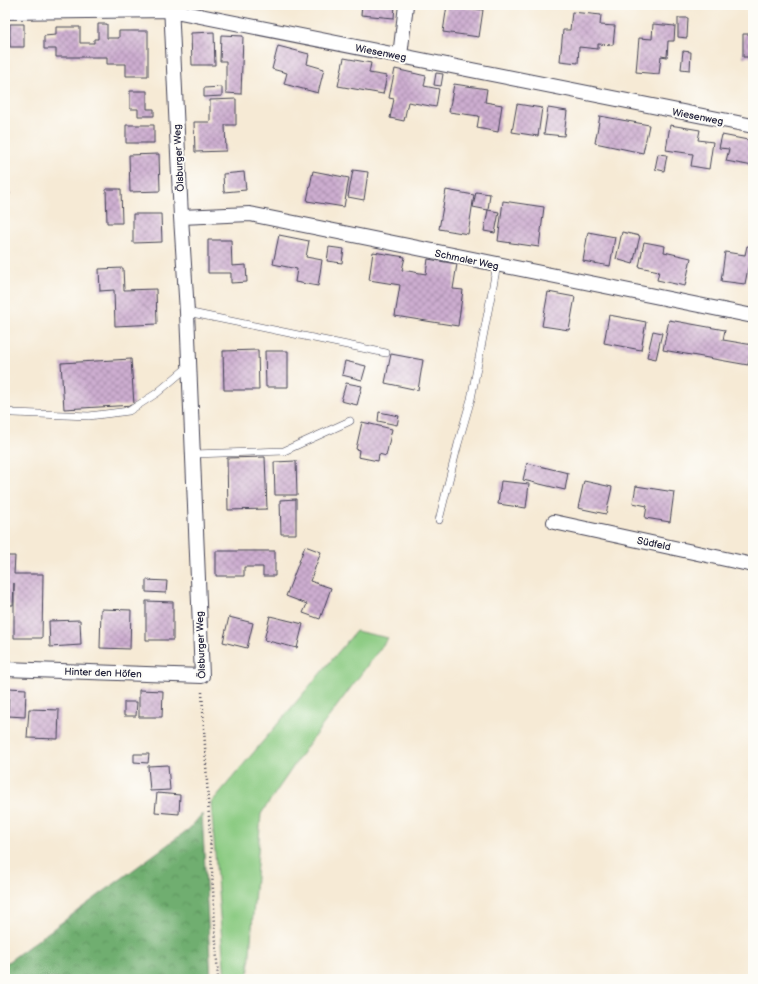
<svg xmlns="http://www.w3.org/2000/svg" width="758" height="984" font-family="'Balsamiq Sans',sans-serif">
	<style>
		.grass { fill: #8aca81; stroke: #56765e }
		.forest { fill: url(#forest-crowns); stroke: #486855 }
		.building { fill: url(#building-cross-hatch) }
		.lines { fill: none; stroke-linecap: round; stroke-linejoin: round }
		.lane-casing { stroke: #424052; stroke-width: 8 }
		.street-casing { stroke: #424052; stroke-width: 16 }
		.path { stroke: #424052; stroke-width: 2.5; stroke-dasharray: 1 3; stroke-linecap: butt }
		.lane { stroke: #fff; stroke-width: 7 }
		.street { stroke: #fff; stroke-width: 14 }
		.labels { text-anchor: middle; stroke-width: 4; stroke-linejoin: round; paint-order: stroke }
		.street-label { font-size: 10px; fill: #22223b; stroke: #fdfcf7 }
	</style>
	<defs>
		<pattern id="forest-crowns" width="20" height="18" patternUnits="userSpaceOnUse"><rect width="20" height="18" fill="#6fae6f"/><path d="M2 6a3 3 0 1 1 6 0M12 15a3 3 0 1 1 6 0" fill="none" stroke="#5b8d5c"/></pattern>
		<pattern id="building-cross-hatch" width="8" height="8" patternUnits="userSpaceOnUse"><rect width="8" height="8" fill="#cdadd0"/><path d="M0 0l8 8M0 8l8-8" fill="none" stroke="#a68caa"/></pattern>
	</defs>
	<rect width="100%" height="100%" fill="#fdfcf7"/>
	<filter id="ink" filterUnits="userSpaceOnUse"><feTurbulence type="fractalNoise" baseFrequency=".025" numOctaves="2"/><feDisplacementMap in="SourceGraphic" scale="8" xChannelSelector="R" yChannelSelector="G"/><feConvolveMatrix kernelMatrix="1 2 1 2 8 2 1 2 1" color-interpolation-filters="sRGB"/></filter>
	<filter id="wash" filterUnits="userSpaceOnUse"><feTurbulence type="fractalNoise" baseFrequency=".012" numOctaves="4" result="noise"/><feDisplacementMap in="SourceGraphic" scale="16" xChannelSelector="R" yChannelSelector="G"/><feGaussianBlur stdDeviation="0.9" result="paint"/><feColorMatrix in="noise" values="0 0 0 0 0 0 0 0 0 0 0 0 0 0 0 0 0 1.4 0 .05"/><feComposite in="paint" operator="in"/></filter>
	<g filter="url(#wash)">
		<rect width="100%" height="100%" fill="#f6ead5"/>
		<path class="grass" d="M356,631L388,638L310,742L261,814L248,979H225L211,803Z"/>
		<path class="forest" d="M202,814L211,979H5V964L189,829Z"/>
		<g id="blocks">
			<path class="building" d="M362,5H395L394,18L361,15Z
				M447,5L483,10L479,37L443,32Z
				M572,12L601,15L600,25L615,26L613,45L598,44V49L579,47L578,63L560,61L563,30H570Z
				M678,18H688L687,38L678,37Z
				M10,24H24V47H10Z
				M98,24H107V38H119V31H148V76H126V64H107V57H56V49H44V36L56,35V27H80V43H94V39H98Z
				M653,24L675,26L674,41H668L667,57L661,56L659,74L636,72L639,38L652,39Z
				M214,32L215,65H192L191,33Z
				M743,34H753V57H743Z
				M221,35L243,36L241,94L226,93V61H220Z
				M278,46L309,54L307,64L324,69L318,93L284,84L287,73L272,69Z
				M683,51L691,52L690,70L681,69Z
				M344,58L371,63L369,73L387,76L383,94L338,86Z
				M395,69L426,76L424,86L439,89L436,107L408,102L404,121L390,118L394,99L389,98Z
				M436,73L443,74L441,86L434,85Z
				M454,84L487,89L485,102L502,105L498,132L477,128L479,116L449,112Z
				M222,87V96L204,97V88Z
				M130,91H147V109H154V116H138V109H130Z
				M236,99V125H225L226,151L195,152L194,122H210V100Z
				M517,104L542,108L538,136L512,132Z
				M548,108L567,111L564,136L544,134Z
				M600,116L649,125L643,153L595,143Z
				M126,125H154V143H126Z
				M670,125L700,130L698,140L713,142L709,169L691,166L693,154L666,150Z
				M722,135L753,141V166L726,161L729,149L719,148Z
				M159,154L160,191L130,192L129,155Z
				M658,154L667,155L664,171L655,169Z
				M353,170L368,172L364,200L348,197Z
				M313,171L349,178L344,207L307,201Z
				M244,172L246,190L224,192L223,174Z
				M106,189H121L122,223H107Z
				M446,190L474,195L468,234L439,229Z
				M5,192L10,193L5,210Z
				M476,192L490,194L488,210L499,212L495,233L484,231L488,210L473,207Z
				M503,201L544,207L539,247L498,241Z
				M133,214H161L162,242L133,243Z
				M588,232L615,237L610,266L583,261Z
				M622,232L640,236L633,264L616,259Z
				M279,235L309,241L306,257L322,260L318,286L295,282L297,269L273,264Z
				M208,240H231L232,266L246,265L247,282L231,283V273H208Z
				M644,242L665,246L664,252L691,258L685,286L657,280L659,271L639,267Z
				M747,246L753,247V269L748,268L745,284L721,281L725,252L745,255Z
				M329,247L344,249L342,263L327,261Z
				M373,252L405,257L402,270L426,274L428,259L457,264L453,289L463,290L458,326L395,316L400,285L369,280Z
				M123,268L124,290L156,289L157,324L115,326L114,290L100,291L99,269Z
				M548,292L575,297L569,330L542,326Z
				M609,315L646,322L641,350L604,343Z
				M669,320L725,330L723,340L753,345V356L750,355L748,365L663,350Z
				M653,331L662,333L656,359L647,357Z
				M258,350L259,390H224L223,351Z
				M265,351H288V387H266Z
				M391,354L423,360L418,390L385,383Z
				M131,359L134,405L64,409L61,363Z
				M345,361L366,366L362,380L342,375Z
				M346,383L362,386L357,405L341,401Z
				M379,412L399,416L397,425L378,421Z
				M362,422L392,429L386,456L379,454L378,461L358,457L359,450L356,449Z
				M265,457L267,509L228,510L227,458Z
				M296,461L297,495H275L274,462Z
				M527,463L568,473L565,490L523,480Z
				M501,481L529,484L526,508L498,504Z
				M584,481L612,487L606,514L578,508Z
				M636,486L674,492L670,522L645,518L647,506L633,503Z
				M296,499V534H281L280,500Z
				M305,546L321,552L310,581L331,588L320,619L303,613L307,604L286,596Z
				M216,551H275V576H263V567H244V576H216Z
				M5,556H15L14,574H43L42,638H14V583L13,605H5Z
				M146,580L167,581L166,593L146,592Z
				M146,601L173,602V640H146Z
				M101,609L131,610L130,649L100,648Z
				M270,616L303,624L297,648L264,640Z
				M229,617L253,623L247,648L223,642Z
				M80,620L81,645L50,647L49,621Z
				M9,688L26,689L25,717L8,716Z
				M139,690L163,691L162,717H139Z
				M124,702H137L136,716H124Z
				M29,709L59,710L58,739L27,738Z
				M134,754H149L148,763L134,762Z
				M168,765L170,790L150,791L148,766Z
				M157,793L180,795L179,814L155,812Z"/>
		</g>
	</g>
	<g filter="url(#ink)">
		<use href="#blocks" fill-opacity="0" stroke="#424052" stroke-width="1"/>
		<g class="lines">
			<g class="lane-casing">
				<path id="lane" d="M187,312L386,353
					M5,411L14,413L89,416L129,411L157,393L189,366
					M193,454L284,451L350,421
					M439,520L458,444L471,399L497,265"/>
			</g>
			<g class="street-casing">
				<path id="street" d="M5,12L170,10L753,126
					M400,56L406,5
					M181,217L250,214L753,316
					M554,522L753,565
					M5,669L202,676L187,312L181,217L171,5"/>
			</g>
			<path class="path" d="M202,692L218,979"/>
			<use href="#lane" class="lane"/>
			<use href="#street" class="street"/>
		</g>
	</g>
	<g class="labels">
		<g class="street-label">
			<text transform="translate(381 52) rotate(11)" y="4">Wiesenweg</text>
			<text transform="translate(698 116) rotate(11)" y="4">Wiesenweg</text>
			<text transform="translate(178 158) rotate(-93)" y="4">Ölsburger Weg</text>
			<text transform="translate(467 259) rotate(12)" y="4">Schmaler Weg</text>
			<text transform="translate(654 543) rotate(12)" y="4">Südfeld</text>
			<text transform="translate(200 645) rotate(-92)" y="4">Ölsburger Weg</text>
			<text transform="translate(103 672) rotate(2)" y="4">Hinter den Höfen</text>
		</g>
	</g>
	<rect width="758" height="984" fill="none" stroke="#fdfcf7" stroke-width="20"/>
</svg>
